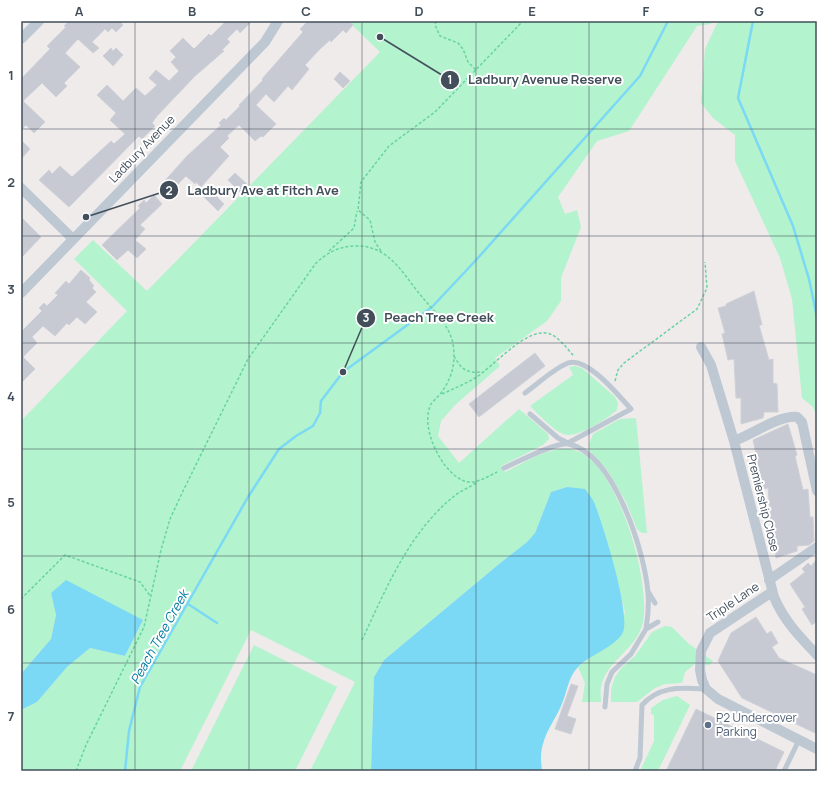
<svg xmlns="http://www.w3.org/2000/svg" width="838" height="792" font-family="Manrope,sans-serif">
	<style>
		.green { fill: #b3f3cd }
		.water { fill: #7bd9f5 }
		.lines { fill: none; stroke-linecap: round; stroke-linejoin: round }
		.stream { stroke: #7bd9f5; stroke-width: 2.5 }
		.building { fill: #c7cad2; stroke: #cfd1d8 }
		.path { stroke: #68d4a1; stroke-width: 1.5; stroke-dasharray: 3 2; stroke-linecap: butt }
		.lane { stroke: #bdc8d3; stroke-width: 5 }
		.street { stroke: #bdc8d3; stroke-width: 10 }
		.grid { fill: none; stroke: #424f5b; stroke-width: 1; stroke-opacity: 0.55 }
		.service-dot { fill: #5c6f8a; stroke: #fff; stroke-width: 1.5 }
		.labels { text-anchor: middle; stroke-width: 4; stroke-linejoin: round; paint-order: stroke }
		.street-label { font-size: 12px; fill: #424f5b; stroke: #fff }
		.service-label { font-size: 12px; fill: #4e5e75; stroke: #fff; text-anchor: start }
		.water-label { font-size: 13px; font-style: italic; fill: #027ca0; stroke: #fff }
		.leader { fill: none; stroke: #424f5b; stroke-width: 1.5 }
		.callout-dot { fill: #424f5b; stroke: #fff; stroke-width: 1.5 }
		.mark-label { font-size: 12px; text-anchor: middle; font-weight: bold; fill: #fff }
		.callout-label { font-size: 13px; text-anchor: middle; font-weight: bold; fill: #424f5b; stroke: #fff; stroke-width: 4; stroke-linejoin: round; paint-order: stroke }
		.neatline { fill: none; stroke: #424f5b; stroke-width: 1.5 }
		.grid-label { font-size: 13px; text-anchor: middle; font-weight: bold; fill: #424f5b }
	</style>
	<rect width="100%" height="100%" fill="#efebeb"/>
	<path class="green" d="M348,21H712L711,24L697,26L629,131L597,141L558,197L565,214L577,210L581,227L561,278V301L547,321L495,358L500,366L455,405L441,421L438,436L459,463L519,409L548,434L549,439L543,445L501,466L505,472C524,463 549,446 570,449C617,456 651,582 643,622C637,650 606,660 601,687C600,692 601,697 601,702H582L585,683L578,667L595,654L625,613L616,574L593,500L567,487L551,492L535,533L527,542L499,564L384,660L374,677L371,771H310L355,682L251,630L180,771H21V710L37,702L67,667L90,648L125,656L143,620L51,593L56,615L51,639L21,674V421L127,311L74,259L93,240L147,291L380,52Z
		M718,21H817V417L813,407L802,398L792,299L780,258L735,161V135L713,118L701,103L705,49Z
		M575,366L582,368L615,397L618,403L617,410C608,418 576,440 563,434C553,430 538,414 530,406L573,375L569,367Z
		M636,418L647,533H642L637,529L626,502L608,471L590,451L589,444L593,434L620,419Z
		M665,626L672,627L689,644L713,661L710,665L695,664L685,672L682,683L665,684L655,688L637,702H611V689L615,677L623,666L635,656L652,632Z
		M254,645L337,687L295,771H191Z
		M677,696L690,705L658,771H640L654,741V715L651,714V708L663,700Z"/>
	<path class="water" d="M567,487L585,489C588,493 592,498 594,502C602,522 633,618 622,634C614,647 590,655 578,667C568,677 567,693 561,706C556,718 546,731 543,744C540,753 541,762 542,771H371L374,677L384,660L499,564L527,542L535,533L551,492Z
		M66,580L143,620L125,656L90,648L67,667L37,702L21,710V674L51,639L56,615L51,593Z"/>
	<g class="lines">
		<path class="stream" d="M753,21L738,98L793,226L809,279L817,317
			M188,604L217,623
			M125,771L129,731L140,687L248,497L279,449L296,436L313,426L320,413L321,401L343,372L432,307L477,259L640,76L668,21"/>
	</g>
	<path class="building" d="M69,21H119L123,25L116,32L112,28L108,32L105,29L92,42L99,48L93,53L78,39L65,53L80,67L64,83L67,86L56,97L42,83L23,101L45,122L34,133L26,125L21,130V79L50,49L47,46L66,27L64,26Z
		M226,21H252L240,33L237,29L227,39L230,42L222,50L224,51L195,76L157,116L152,123L155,126L142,139L139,136L69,207L39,180L49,170L52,174L60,166L72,177L111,141L114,144L125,134L110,120L116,113L97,95L107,85L123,101L136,88L145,96L157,85L149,78L156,70L169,81L179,71L171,62L176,57L170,51L183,38L194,49L209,34L211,36Z
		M308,21H349L353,25L346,33L343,30L331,42L330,40L320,49L305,65L309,69L292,90L288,86L274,102L266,94L256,105L276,124L263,137L261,136L255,141L239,125L227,136L229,138L220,147L229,156L201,187L196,182L195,184L186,176L169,193L161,185L187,156L221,125L219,123L224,118L226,120L240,106L239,105L263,80L262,79L303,32L300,29Z
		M111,48L113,51L116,48L123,55L113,66L103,56Z
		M340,72L350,81L343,88L334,79Z
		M21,140L30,149L21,159Z
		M235,173L248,185L241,193L228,180Z
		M209,189L224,204L218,211L203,196Z
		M154,195L162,204L140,225L145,229L135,240L146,249L137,258L128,250L117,260L102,245L140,208L138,206L144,200L146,203Z
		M21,217L41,237L21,258Z
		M81,270L90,278L89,280L94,286L92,288L96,292L86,302L97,312L85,324L77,317L69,325L67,323L55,336L43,326L32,337L37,343L23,357L35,369L21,383V332L42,311L39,308L44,303L47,306L58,295L55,293L66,281L69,284Z
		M754,291L762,325H759L769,360L773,359V383L777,384L778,412H764L763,418L741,424V398H736L734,359L728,360L722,334L725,333L718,308L726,306V304Z
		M535,353L545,366L479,417L469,404Z
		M788,424L797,455L795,456L803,490L808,489L810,517H813L814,541L809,545L797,546V551L776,558L774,528H771L768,488L762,489L755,464L758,463L753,440Z
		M817,559V621L812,625L802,609L805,607L790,584L805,572L802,569L808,563L811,566Z
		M756,617L767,634L771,631L778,643L772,647L779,658L817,675V734L742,698L718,661L731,633Z
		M571,684L578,686L567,716L576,719L571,734L555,729Z
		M696,709L784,752L775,771H666Z"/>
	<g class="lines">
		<path class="path" d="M436,21L435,25L440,36L458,43L463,49L468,62L476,70
			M329,251L354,228L357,211
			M381,251L375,242L370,220L358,210L361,182L389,146L435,112L523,21
			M454,356C462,370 466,373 482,372
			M615,381L618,370L624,363L697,309L707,288L705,262
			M442,394C453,389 465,384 475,378C494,366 524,330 546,333C557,334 567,349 574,356
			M21,599L65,555L140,582L151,597
			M362,640C386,589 408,534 453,497C459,492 468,488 476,483
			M76,771L86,745L144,627L161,550L170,519L184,489L248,359L316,263C327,253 338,247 353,246C389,244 402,273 422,297C434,311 450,326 453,344C456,363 452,378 441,393C438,397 434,400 431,404C421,424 436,457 450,471C468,489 477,482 497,472"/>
		<path class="lane" d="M525,393C539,383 553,369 568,363C587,356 619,396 631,409L568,443L558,438L530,414
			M504,468C516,463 557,441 569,444C614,454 645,552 648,593C649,605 648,617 646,629
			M649,593L655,603
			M605,707L607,684L612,672L631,654L646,629L658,622
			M635,771L640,758L642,705C660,685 682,688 706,689
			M784,771L799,740"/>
		<path class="street" d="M21,39L39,21
			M21,188L73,239
			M21,293L265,42L278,21
			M701,347L711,365L734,441L774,597C784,621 800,637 817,655
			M734,441C751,435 779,415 797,417L802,422L817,491
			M769,580L817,547
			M772,592L710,633L701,651L700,670L702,680L706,689L718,699L817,749"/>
	</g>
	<path class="grid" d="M135,21V771M249,21V771M362,21V771M476,21V771M589,21V771M703,21V771M21,129H817M21,236H817M21,343H817M21,449H817M21,556H817M21,663H817"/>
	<circle class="service-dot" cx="708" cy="725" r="4"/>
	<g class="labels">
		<g class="street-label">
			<text transform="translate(142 149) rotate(-46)" y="4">Ladbury Avenue</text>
			<text transform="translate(763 503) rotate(76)" y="4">Premiership Close</text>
			<text transform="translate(733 602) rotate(-34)" y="4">Triple Lane</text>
		</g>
		<g class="service-label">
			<text x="716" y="722">P2 Undercover<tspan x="716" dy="14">Parking</tspan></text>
		</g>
		<g class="water-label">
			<text transform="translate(159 637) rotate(-61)" y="5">Peach Tree Creek</text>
		</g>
	</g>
	<path class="leader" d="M380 37L450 80M86 217L169 190M343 372L366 318"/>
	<g class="callout-dot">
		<circle cx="380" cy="37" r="4"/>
		<circle cx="86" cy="217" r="4"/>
		<circle cx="343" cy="372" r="4"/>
		<circle cx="450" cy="80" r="10"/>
		<circle cx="169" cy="190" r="10"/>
		<circle cx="366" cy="318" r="10"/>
	</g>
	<g class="mark-label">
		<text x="450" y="84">1</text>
		<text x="169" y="195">2</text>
		<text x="366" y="322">3</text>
	</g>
	<g class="callout-label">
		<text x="545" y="84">Ladbury Avenue Reserve</text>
		<text x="263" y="195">Ladbury Ave at Fitch Ave</text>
		<text x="439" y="322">Peach Tree Creek</text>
	</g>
	<rect width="838" height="792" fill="none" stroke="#ffffff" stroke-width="44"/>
	<rect x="22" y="22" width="794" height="748" class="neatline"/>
	<g class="grid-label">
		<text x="79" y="16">A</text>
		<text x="192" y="16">B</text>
		<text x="306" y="16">C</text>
		<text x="419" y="16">D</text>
		<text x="532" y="16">E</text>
		<text x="646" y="16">F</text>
		<text x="759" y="16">G</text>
		<text x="11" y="80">1</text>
		<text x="11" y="187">2</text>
		<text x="11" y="294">3</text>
		<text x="11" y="401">4</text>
		<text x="11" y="507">5</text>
		<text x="11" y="614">6</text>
		<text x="11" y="721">7</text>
	</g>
</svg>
